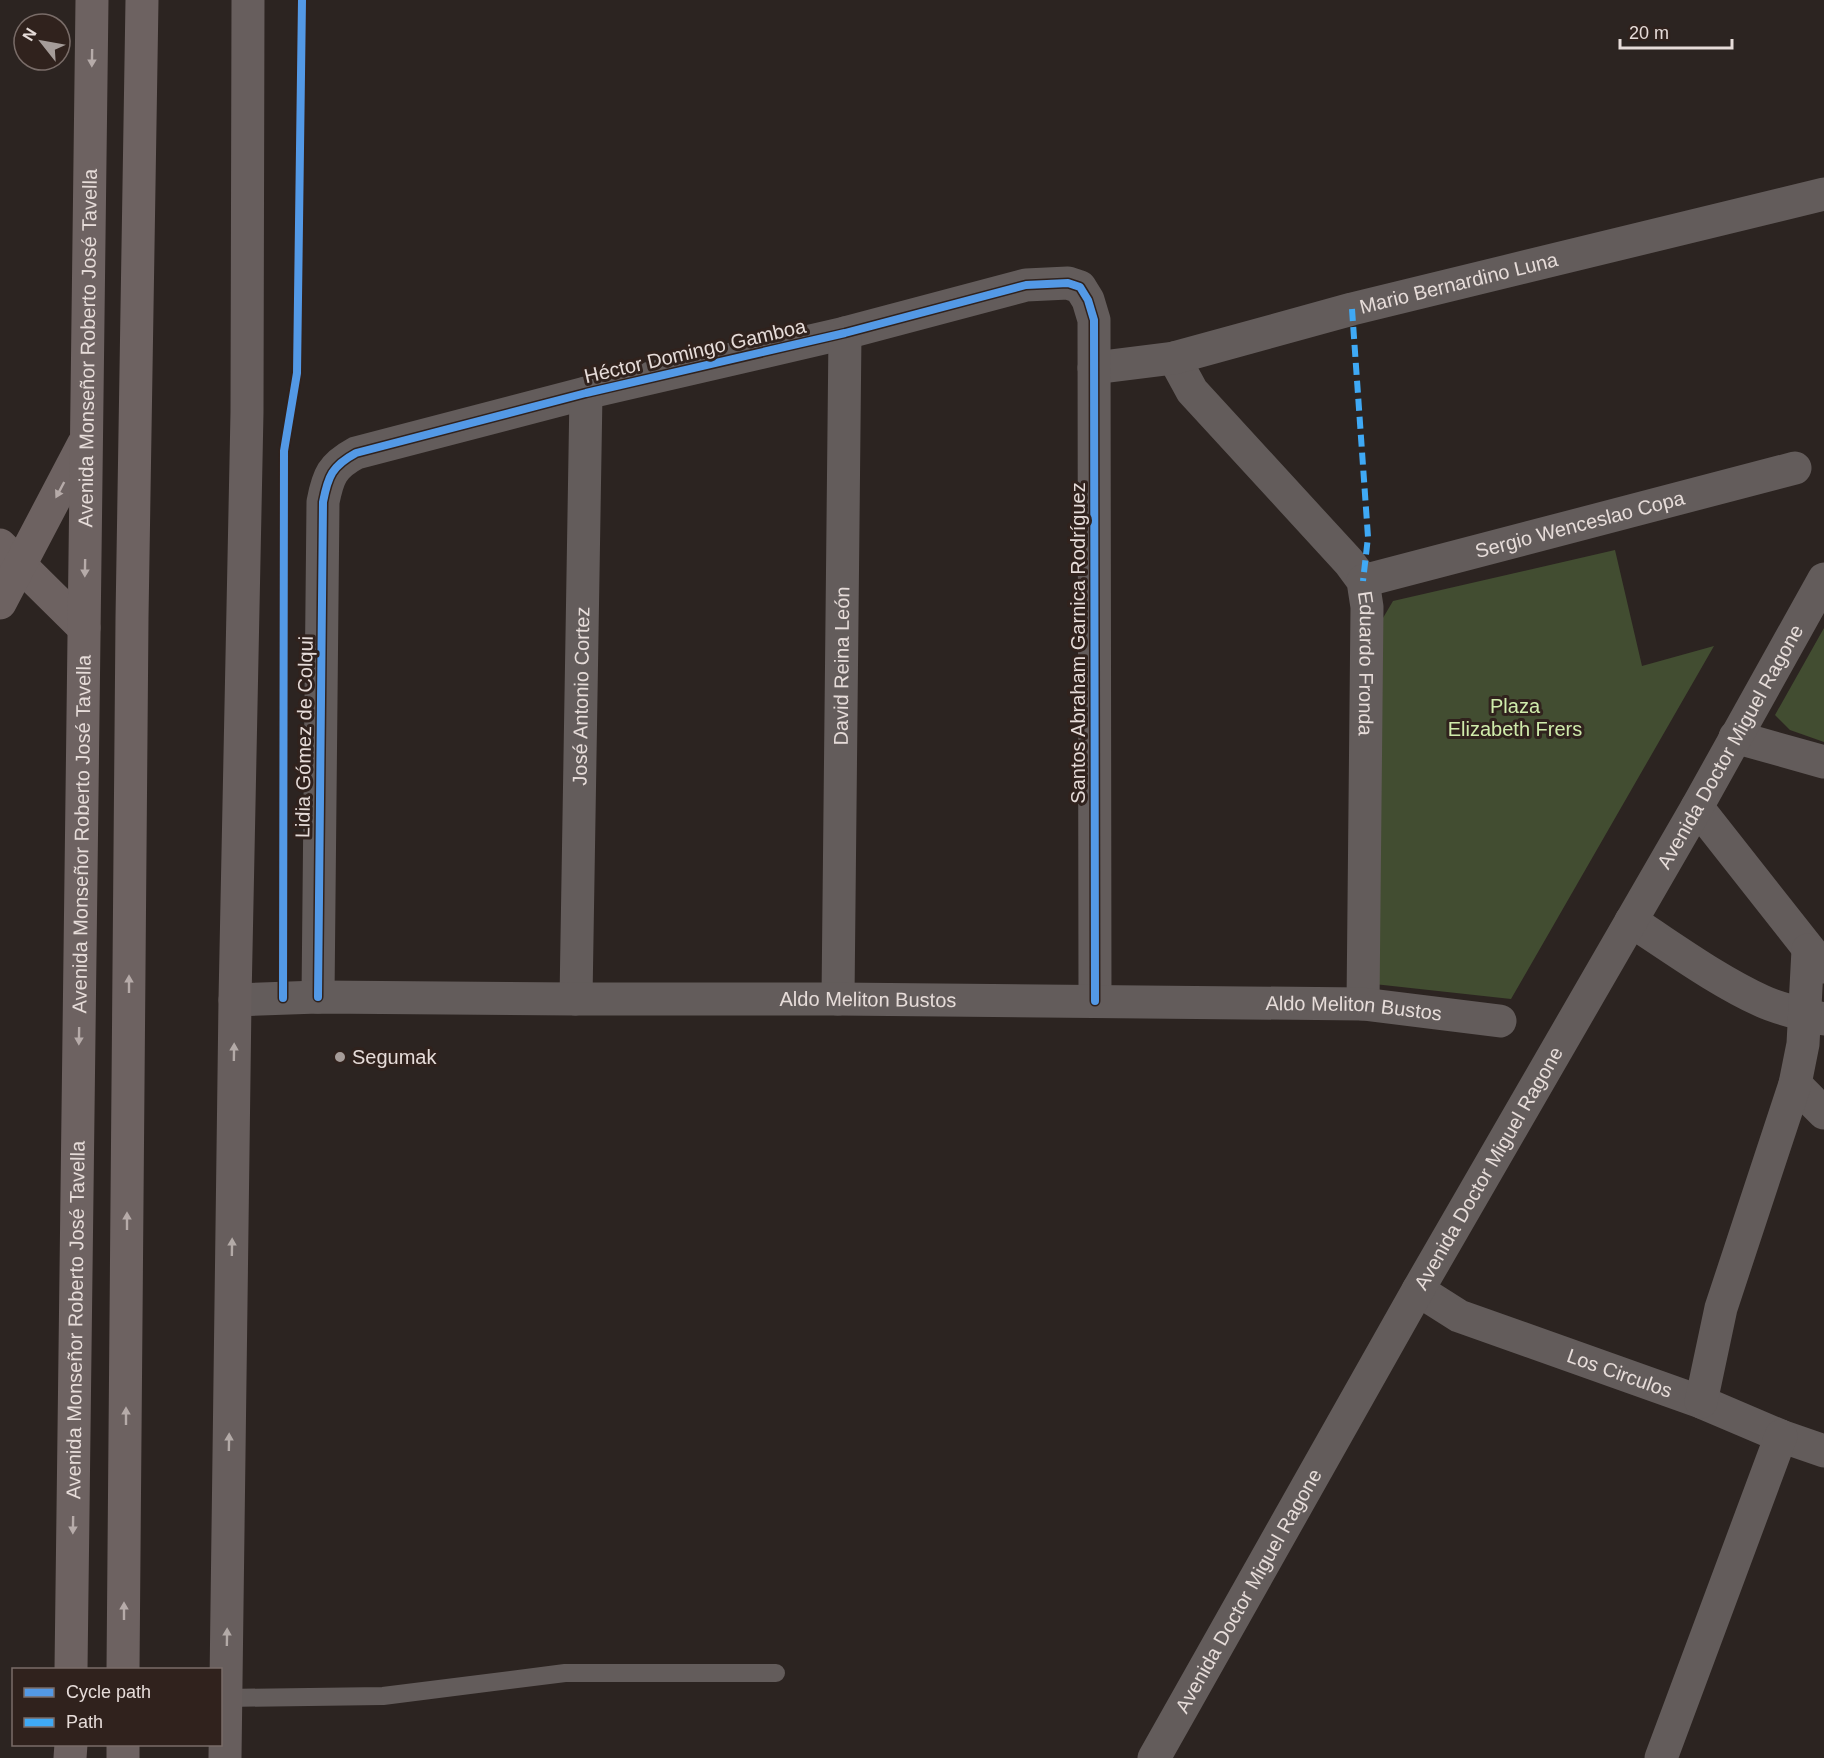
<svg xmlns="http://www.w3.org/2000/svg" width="1824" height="1758" font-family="Helvetica,sans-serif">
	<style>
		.green { fill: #424d31 }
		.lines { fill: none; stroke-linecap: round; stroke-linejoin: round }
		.lane { stroke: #635c5b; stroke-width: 18 }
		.street { stroke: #635c5b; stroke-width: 33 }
		.secondary { stroke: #675e5d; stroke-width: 33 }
		.highway { stroke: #6d6261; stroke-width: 33 }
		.quiet { stroke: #3fa9f5; stroke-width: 6; stroke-dasharray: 12 6; stroke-linecap: butt }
		.cycleway-casing { stroke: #30221d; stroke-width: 11 }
		.cycleway { stroke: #5399e6; stroke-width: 8 }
		.oneway { fill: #b6aba9 }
		.oneway2 { fill: #b3aaa7 }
		.poi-dot { fill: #a59c99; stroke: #30221d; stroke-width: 2 }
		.labels { text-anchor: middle; stroke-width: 6; stroke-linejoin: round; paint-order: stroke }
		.street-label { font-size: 20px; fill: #e6dcd9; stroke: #30221d }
		.park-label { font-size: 20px; fill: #cfebab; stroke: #30221d }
		.poi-label { font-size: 20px; fill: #e6dcd9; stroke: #30221d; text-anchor: start }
	</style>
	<rect width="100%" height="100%" fill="#2c2421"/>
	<path class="green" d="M1615,550L1642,666L1714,646L1511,999L1374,984L1380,623L1393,601Z
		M1824,628V742L1790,730L1775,715Z"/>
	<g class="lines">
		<path class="lane" d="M226,1698L383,1696L565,1673H776"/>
		<g class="street">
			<path id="s1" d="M1174,358L1192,391L1349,562L1363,581L1367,607L1363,1004"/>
			<path id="s2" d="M1094,368L1174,358L1352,309L1824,194"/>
			<path id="s3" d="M1363,581L1795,468"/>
			<path d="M1735,737L1824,762"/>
			<path d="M1697,807L1823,967"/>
			<path d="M1631,921C1673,948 1716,980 1762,1001C1781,1010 1803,1014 1824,1019"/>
			<path d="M318,997L323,502C328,476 332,466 356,453L586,393L845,333L1026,285L1068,283L1080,287L1088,300L1094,320L1095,1001"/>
			<path id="s4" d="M576,999L586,393"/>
			<path id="s5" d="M838,999L845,333"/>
			<path id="s6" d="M235,1000L318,997L576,999H838L1363,1004L1500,1021"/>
			<path d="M1795,1084L1824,1113"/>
			<path id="s7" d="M1418,1290L1459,1316L1701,1402L1781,1436L1824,1451"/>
			<path d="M1701,1402L1721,1308L1795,1084L1803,1044L1808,950"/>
			<path id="s8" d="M1154,1758L1418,1290L1697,807L1824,579"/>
			<path d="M1661,1758L1781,1436"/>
		</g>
		<path class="secondary" d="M225,1758L235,1000L247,412L248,0"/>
		<g class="highway">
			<path d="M0,545L84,628"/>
			<path d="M0,603L83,445"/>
			<path id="s9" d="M71,1670L92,0"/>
			<path d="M123,1670L132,618L142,0"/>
			<path d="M70,1758L71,1744"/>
			<path d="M123,1758V1744"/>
		</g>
		<path class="quiet" d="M1352,309L1368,537L1363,581"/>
		<g class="cycleway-casing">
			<path id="cycleway" d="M318,997L323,502C328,476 332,466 356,453L586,393L845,333L1026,285L1068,283L1080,287L1088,300L1094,320L1095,1001
				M283,998L284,451L297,373L302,0"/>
		</g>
		<use href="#cycleway" class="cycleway"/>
	</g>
	<defs><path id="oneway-solid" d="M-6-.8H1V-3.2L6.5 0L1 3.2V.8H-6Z" transform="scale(1.5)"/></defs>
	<g class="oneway">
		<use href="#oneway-solid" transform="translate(92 58) rotate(91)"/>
		<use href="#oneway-solid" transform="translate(60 490) rotate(118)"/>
		<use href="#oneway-solid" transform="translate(85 568) rotate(91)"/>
		<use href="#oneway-solid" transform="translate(129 984) rotate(-90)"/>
		<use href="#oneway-solid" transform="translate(79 1036) rotate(91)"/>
		<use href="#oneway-solid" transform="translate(127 1221) rotate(-90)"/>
		<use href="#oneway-solid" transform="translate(126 1416) rotate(-90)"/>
		<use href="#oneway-solid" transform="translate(73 1525) rotate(91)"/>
		<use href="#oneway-solid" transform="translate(124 1611) rotate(-90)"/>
	</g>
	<g class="oneway2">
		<use href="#oneway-solid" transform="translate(234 1052) rotate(-89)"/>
		<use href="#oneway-solid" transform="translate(232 1247) rotate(-89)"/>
		<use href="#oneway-solid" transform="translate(229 1442) rotate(-89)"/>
		<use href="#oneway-solid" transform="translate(227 1637) rotate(-89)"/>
	</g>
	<circle class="poi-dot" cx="340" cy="1057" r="6"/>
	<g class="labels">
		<g class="street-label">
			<text dy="7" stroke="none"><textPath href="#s2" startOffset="375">Mario Bernardino Luna</textPath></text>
			<text dy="7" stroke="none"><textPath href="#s9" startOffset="1322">Avenida Monseñor Roberto José Tavella</textPath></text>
			<text transform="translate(695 351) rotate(-13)" y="7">Héctor Domingo Gamboa</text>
			<text dy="7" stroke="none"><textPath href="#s3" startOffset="224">Sergio Wenceslao Copa</textPath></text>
			<text transform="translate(1078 643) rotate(-90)" y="7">Santos Abraham Garnica Rodríguez</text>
			<text dy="7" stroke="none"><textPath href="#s1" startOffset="376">Eduardo Fronda</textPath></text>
			<text dy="7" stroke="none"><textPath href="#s5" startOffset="333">David Reina León</textPath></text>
			<text dy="7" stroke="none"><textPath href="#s4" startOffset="303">José Antonio Cortez</textPath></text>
			<text transform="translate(304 737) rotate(-89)" y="7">Lidia Gómez de Colqui</text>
			<text dy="7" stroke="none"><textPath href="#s8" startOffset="1164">Avenida Doctor Miguel Ragone</textPath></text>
			<text dy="7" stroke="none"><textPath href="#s9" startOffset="836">Avenida Monseñor Roberto José Tavella</textPath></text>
			<text dy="7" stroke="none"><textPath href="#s6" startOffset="633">Aldo Meliton Bustos</textPath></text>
			<text dy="7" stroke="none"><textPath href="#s6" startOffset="1119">Aldo Meliton Bustos</textPath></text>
			<text dy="7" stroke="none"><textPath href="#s8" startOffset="678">Avenida Doctor Miguel Ragone</textPath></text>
			<text dy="7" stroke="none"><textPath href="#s9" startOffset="350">Avenida Monseñor Roberto José Tavella</textPath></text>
			<text dy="7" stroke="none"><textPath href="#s7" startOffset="219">Los Circulos</textPath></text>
			<text dy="7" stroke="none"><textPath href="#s8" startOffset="192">Avenida Doctor Miguel Ragone</textPath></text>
		</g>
		<g class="park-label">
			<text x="1515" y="713">Plaza<tspan x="1515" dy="23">Elizabeth Frers</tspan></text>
		</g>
		<g class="poi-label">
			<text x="352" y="1064">Segumak</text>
		</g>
	</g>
	<rect x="12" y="1668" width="210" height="78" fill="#30221d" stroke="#796c68" stroke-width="1.5"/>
	<rect x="24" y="1688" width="30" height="9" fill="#5399e6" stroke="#796c68" stroke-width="1.5"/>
	<text x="66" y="1698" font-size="18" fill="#e6dcd9">Cycle path</text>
	<rect x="24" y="1718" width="30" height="9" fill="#3fa9f5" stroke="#796c68" stroke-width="1.5"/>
	<text x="66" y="1728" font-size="18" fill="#e6dcd9">Path</text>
	<g transform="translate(42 42) rotate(301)"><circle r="28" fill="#30221d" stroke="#796c68" stroke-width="1.5"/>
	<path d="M0-4.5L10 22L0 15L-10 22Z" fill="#a59c99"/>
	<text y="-9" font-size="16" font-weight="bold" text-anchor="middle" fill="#e6dcd9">N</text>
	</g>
	<path d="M1620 39v9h112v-9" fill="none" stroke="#e6dcd9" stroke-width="3"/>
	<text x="1629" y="39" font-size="18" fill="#e6dcd9" stroke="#30221d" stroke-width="4.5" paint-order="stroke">20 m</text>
</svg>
